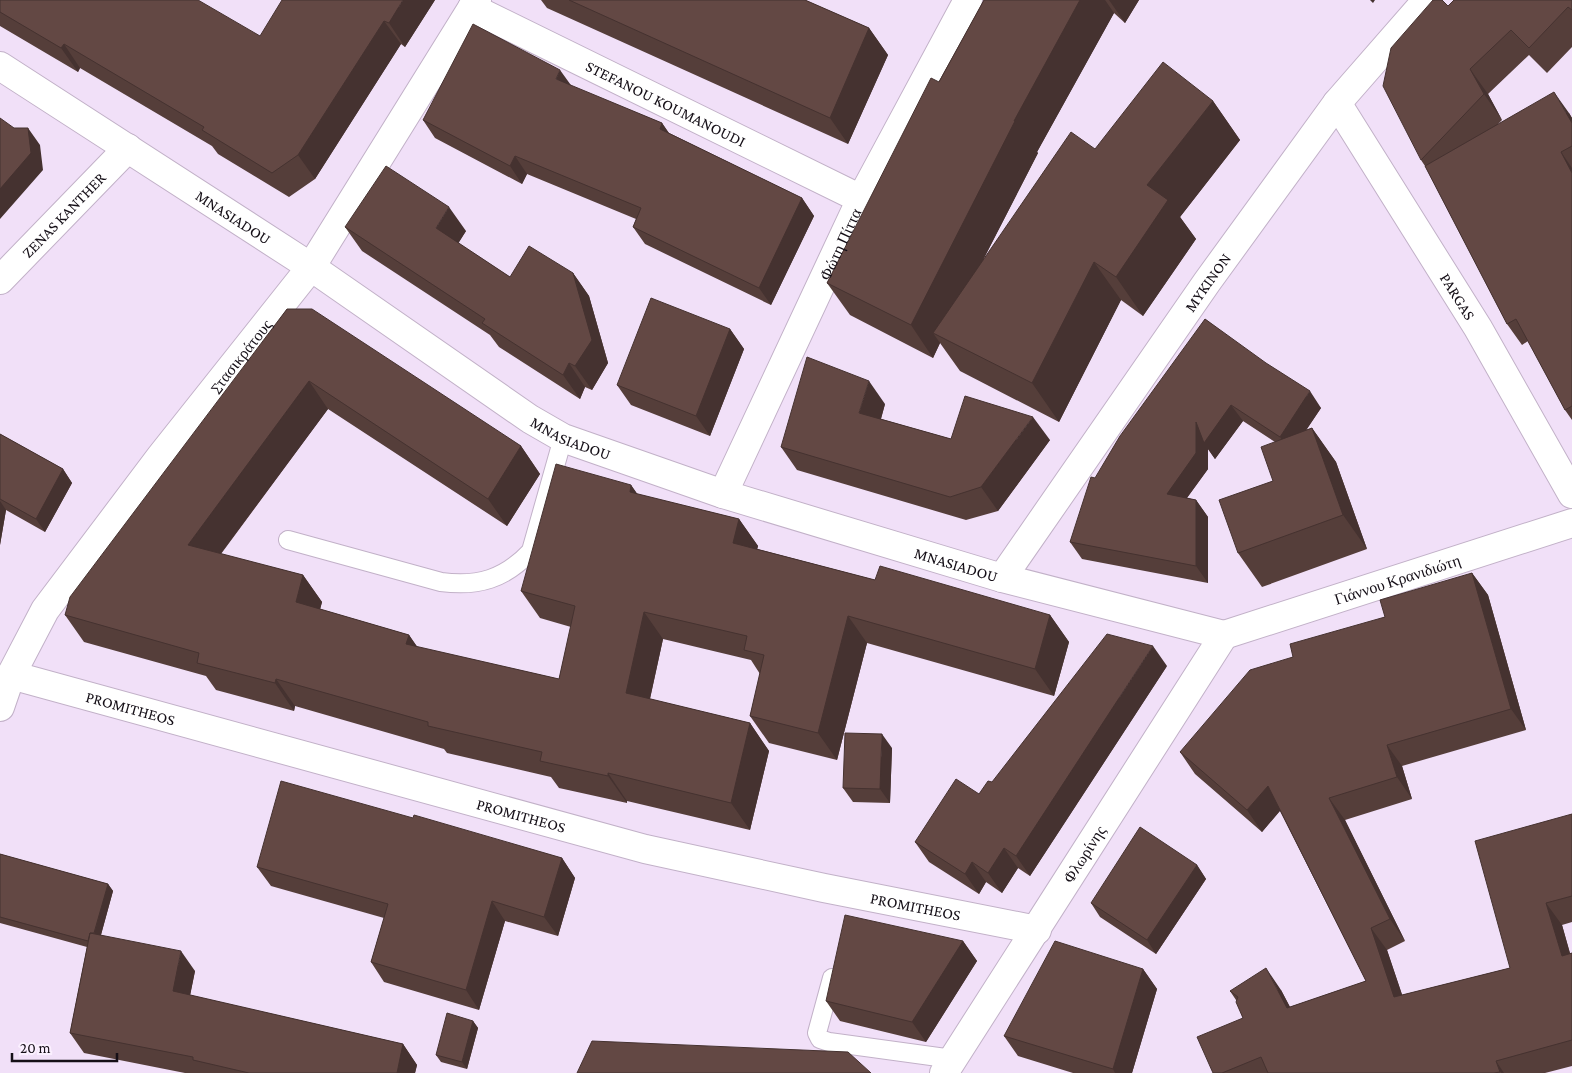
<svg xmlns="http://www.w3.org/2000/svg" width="1572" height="1073" font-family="'Crimson Pro',serif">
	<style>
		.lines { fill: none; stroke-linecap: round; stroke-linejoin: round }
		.lane-casing { stroke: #c2b1c8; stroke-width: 20 }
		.street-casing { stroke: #c2b1c8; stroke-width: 30 }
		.lane { stroke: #fff; stroke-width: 18 }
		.street { stroke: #fff; stroke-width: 28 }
		.wall { fill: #553e3a }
		.shaded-wall { fill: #453230 }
		.building { fill: #634844; stroke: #453230 }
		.labels { text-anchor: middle; stroke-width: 5; stroke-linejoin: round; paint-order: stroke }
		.street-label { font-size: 16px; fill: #150f17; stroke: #fbf0ff }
	</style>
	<rect width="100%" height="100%" fill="#f1e0f8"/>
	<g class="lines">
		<g class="lane-casing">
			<path id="lane" d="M288,540L441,582C478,587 505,579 531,551L563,438
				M832,978L817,1033L820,1039L829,1042L953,1059"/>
		</g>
		<g class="street-casing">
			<g id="street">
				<path id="s1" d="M472,8L861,199"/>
				<path id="s2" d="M0,66L311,267L530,419L563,438L723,494L1002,578L1224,635"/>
				<path id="s3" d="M1337,103L1478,328L1572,494"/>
				<path id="s4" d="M0,280L128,148"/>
				<path id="s5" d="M723,494L861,199L968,0"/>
				<path id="s6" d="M1002,578L1207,282L1337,103L1427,0"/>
				<path id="s7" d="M1224,635L1572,523"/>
				<path id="s8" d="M11,675L645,849L824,888L1037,930"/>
				<path id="s9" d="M0,707L11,675L45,610L161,456L311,267L477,0"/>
				<path id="s10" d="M944,1073L1224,635"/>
			</g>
		</g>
		<use href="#lane" class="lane"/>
		<use href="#street" class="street"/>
	</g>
	<path class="wall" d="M0,0L260,36L435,0L405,47L401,44L315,179L289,197L218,154L212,146L80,68L78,72L0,26Z
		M541,0H805L869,28L888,55L848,144L547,8Z
		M984,0H1139L1125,23L1114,13L1037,152L1038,153L983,260L1095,149L1213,101L1240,140L1180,217L1196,239L1143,316L1121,300L1059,422L960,371L940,343L933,358L850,315L827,283Z
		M1572,0V47L1547,73L1529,55L1488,94L1502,120L1497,125L1569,113L1572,118V420L1565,410L1528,341L1522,345L1507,324L1425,166L1421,160L1448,6Z
		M571,86L662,123L669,133L802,198L814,216L771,305L645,244L633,227L636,219L527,174L522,184L435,138L423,120Z
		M345,227L466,231L458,243L510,277L573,273L589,296L608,363L592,390L585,387L580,399L499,347L490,335L362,251Z
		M287,309L521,446L540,474L507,526L328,409L221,554L303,575L322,602L320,609L409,635L417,647L559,679L571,627L540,618L521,591L631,485L637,494L739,519L758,546L757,549L875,580L1050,615L1069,642L1054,696L867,643L837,760L769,743L750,716L760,674L751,660L663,639L650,699L750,723L769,751L750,830L627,801V803L559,788L551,777L447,753L444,749L295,706L294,711L216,690L206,676L84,642L65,615Z
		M1205,319L1321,408L1306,430L1312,428L1336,462L1367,549L1262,587L1238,553L1273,481L1275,442L1243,421L1215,459L1208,449V469L1187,498L1196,500L1208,517V583L1082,559L1070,542Z
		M730,329L744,349L710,436L631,405L617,385Z
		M885,404L881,419L951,439L1050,440L998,511L966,520L797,470L781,447Z
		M0,434L63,469L72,483L45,532L6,510L0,545Z
		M1472,573L1488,595L1526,730L1402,766L1412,799L1345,820L1405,941L1387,950L1402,995L1510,968L1572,814V922L1562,925L1570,953H1572V1066L1545,1073H1213L1243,1018L1236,1000L1230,991L1281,990L1290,1007L1366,981L1280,811L1262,832L1195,774L1180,752L1293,657L1385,617Z
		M1167,666L1030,876L1018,868L1002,893L986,882L979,894L929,862L915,842L979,794L992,782Z
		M892,748L890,803L853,802L843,788Z
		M413,818L562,858L575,878L558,936L505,921L479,1010L384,982L371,962L384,918L271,886L257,867Z
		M0,854L108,884L113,891L101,935L195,971L190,995L403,1044L417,1065L415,1073H185L84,1053L70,1033L87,947L0,923Z
		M1197,865L1206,879L1156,954L1100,917L1091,903Z
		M963,941L977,961L926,1042L840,1021L826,1001Z
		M1143,969L1157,989L1132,1073H1073L1018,1056L1004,1036Z
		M473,1021L478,1028L467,1069L441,1062L436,1055Z"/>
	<path class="shaded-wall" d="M403,0H435L405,47L389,23Z
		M1080,0H1105L1114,13L1037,152L1038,153L943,338L933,333L940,343L933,358L911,325L1014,121Z
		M1109,0H1139L1125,23Z
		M1370,0H1375L1373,3Z
		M384,21L401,44L315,179L298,155Z
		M869,28L888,55L848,144L830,118Z
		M64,44L80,68L78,72L61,48Z
		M1470,69L1488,94L1502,120L1484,94Z
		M560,70L573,88L556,79Z
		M1554,92L1569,113L1572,118V123Z
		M1213,101L1240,140L1180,217L1196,239L1143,316L1116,277L1147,185Z
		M662,123L674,141L660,129Z
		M28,128L40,145L43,170L0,219V189Z
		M1561,152L1572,168V173Z
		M515,156L527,174L522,184L510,166Z
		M802,198L814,216L771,305L759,288Z
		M449,207L466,231L453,252L436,228Z
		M1094,262L1121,300L1059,422L1032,383Z
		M573,273L589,296L608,363L592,390L575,366Z
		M730,329L744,349L710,436L696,416Z
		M569,363L585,387L580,399L563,375Z
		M309,381L328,409L207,572L188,545Z
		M869,381L885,404L876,436L859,413Z
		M1310,391L1321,408L1291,453L1280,437Z
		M1231,405L1243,421L1215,459L1208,449V469L1178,510L1167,494L1196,422Z
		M1033,417L1050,440L998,511L981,487Z
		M1312,428L1336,462L1367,549L1343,515Z
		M521,446L540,474L507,526L488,499Z
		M63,469L72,483L45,532L36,519Z
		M631,485L651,513L630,492Z
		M1196,500L1208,517V583L1196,566Z
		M0,501L6,510L0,545Z
		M739,519L758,546L752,570L733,543Z
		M1472,573L1488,595L1526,730L1511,709Z
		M303,575L322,602L315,629L296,602Z
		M644,612L663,639L645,721L626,693Z
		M1050,615L1069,642L1054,696L1035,669Z
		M848,616L867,643L837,760L818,733Z
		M409,635L428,662L406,644Z
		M1153,646L1167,666L1030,876L1016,856Z
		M276,679L295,706L294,711L275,683Z
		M750,723L769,751L750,830L731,803Z
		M882,734L892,748L890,803L880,789Z
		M1387,745L1402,766L1412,799L1397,777Z
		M608,773L627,801V803L608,776Z
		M1268,786L1283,807L1262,832L1247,810Z
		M1329,798L1345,820L1405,941L1390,919Z
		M1004,848L1018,868L1002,893L988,873Z
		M562,858L575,878L558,936L544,917Z
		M972,862L986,882L979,894L965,874Z
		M1197,865L1206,879L1156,954L1147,940Z
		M108,884L113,891L97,949L92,942Z
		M492,901L505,921L479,1010L466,990Z
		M1546,903L1562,925L1572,961L1562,956Z
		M1371,928L1387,950L1410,1018L1394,997Z
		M963,941L977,961L926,1042L912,1022Z
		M181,951L195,971L187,1011L173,991Z
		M1266,968L1281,990L1302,1030L1287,1008Z
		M1143,969L1157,989L1132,1073H1115L1113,1069Z
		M473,1021L478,1028L467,1069L462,1062Z
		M403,1044L417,1065L415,1073H397Z
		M1496,1061L1504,1073H1501Z"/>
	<path class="building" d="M0,0H198L260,36L282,0H403L389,23L384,21L298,155L272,173L202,130L204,127L64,44L61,48L0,12Z
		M569,0H805L869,28L830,118Z
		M984,0H1080L1014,121H1015L911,325L827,283L931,78L939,82Z
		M1433,0H1442L1448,6L1454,0H1572V10L1568,7L1529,48L1511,30L1470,69L1484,94L1421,160L1383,86L1391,48Z
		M473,24L560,70L556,79L662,123L660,129L802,198L759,288L633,227L641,208L515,156L510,166L423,120Z
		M1163,62L1213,101L1147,185L1168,200L1116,277L1094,262L1032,383L933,333L1071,132L1095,149Z
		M1554,92L1572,123V146L1561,152L1572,173V406L1565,410L1516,319L1507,324L1425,166Z
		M0,118L14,128H28L31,153L0,189Z
		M386,166L449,207L436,228L510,277L529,246L573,273L592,340L575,366L569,363L563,375L482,323L485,319L345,227Z
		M651,298L730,329L696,416L617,385Z
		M287,309H312L521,446L488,499L309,381L188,545L303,575L296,602L409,635L406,644L559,679L575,606L521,591L556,464L631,485L630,492L739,519L733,543L875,580L880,566L1050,615L1035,669L848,616L818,733L750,716L764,655L744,650L747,636L644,612L626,693L750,723L731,803L608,773V776L540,761L542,752L428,726V722L276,679L275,683L197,663L199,653L65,615L70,597Z
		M1205,319L1266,363L1310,391L1280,437L1231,405L1204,443L1196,422V453L1167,494L1196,500V566L1070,542L1091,477L1095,478L1120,436Z
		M807,357L869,381L859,413L951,439L965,396L1033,417L981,487L950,497L781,447Z
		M1312,428L1343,515L1238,553L1219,500L1273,481L1261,447Z
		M0,434L63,469L36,519L0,499Z
		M1472,573L1511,709L1387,745L1397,777L1329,798L1390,919L1371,928L1394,997L1510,968L1475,841L1572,814V896L1546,903L1562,956L1572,953V1040L1496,1061L1500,1072L1494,1073H1268L1261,1057L1222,1073H1213L1197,1037L1243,1018L1236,1002L1238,997L1230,991L1266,968L1287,1008L1366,981L1268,786L1247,810L1180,752L1250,670L1293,657L1290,644L1385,617L1380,600Z
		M1107,634L1153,646L1016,856L1004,848L988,873L972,862L965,874L915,842L956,779L979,794L988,781L992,782Z
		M845,733L882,734L880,789L843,788Z
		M281,781L413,818L414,815L562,858L544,917L492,901L466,990L371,962L388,904L257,867Z
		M1140,827L1197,865L1147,940L1091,903Z
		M0,854L108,884L94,933H90L88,941L0,917Z
		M845,915L963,941L912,1022L826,1001Z
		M90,933L181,951L173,991L403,1044L397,1073H249L193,1060V1057L70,1033Z
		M1055,941L1143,969L1113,1069L1004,1036Z
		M447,1013L473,1021L462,1062L436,1055Z
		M592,1041L848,1052L871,1073H577Z"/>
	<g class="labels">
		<g class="street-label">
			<text dy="6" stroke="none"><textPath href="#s1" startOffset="216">STEFANOU KOUMANOUDI</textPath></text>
			<text dy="6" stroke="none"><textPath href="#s4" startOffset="91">ZENAS KANTHER</textPath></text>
			<text dy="6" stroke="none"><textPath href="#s2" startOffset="278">MNASIADOU</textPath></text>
			<text dy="6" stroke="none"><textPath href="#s5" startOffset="276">Φώτη Πίττα</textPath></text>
			<text dy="6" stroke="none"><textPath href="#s6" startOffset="360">MYKINON</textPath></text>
			<text dy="6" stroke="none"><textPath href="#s3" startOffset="228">PARGAS</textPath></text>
			<text dy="6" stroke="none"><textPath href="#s9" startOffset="428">Στασικράτους</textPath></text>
			<text dy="6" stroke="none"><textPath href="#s2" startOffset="682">MNASIADOU</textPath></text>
			<text dy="6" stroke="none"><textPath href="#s2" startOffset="1088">MNASIADOU</textPath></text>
			<text dy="6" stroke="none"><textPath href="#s7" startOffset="182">Γιάννου Κρανιδιώτη</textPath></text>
			<text dy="6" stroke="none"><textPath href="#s8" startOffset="124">PROMITHEOS</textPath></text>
			<text dy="6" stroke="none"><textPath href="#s8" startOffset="529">PROMITHEOS</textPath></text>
			<text dy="6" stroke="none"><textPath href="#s10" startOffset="260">Φλωρίνης</textPath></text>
			<text dy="6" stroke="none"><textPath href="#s8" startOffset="934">PROMITHEOS</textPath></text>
		</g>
	</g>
	<path d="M12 1053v8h105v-8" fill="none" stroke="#150f17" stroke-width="2.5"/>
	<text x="20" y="1053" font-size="15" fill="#150f17" stroke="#fbf0ff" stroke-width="4" paint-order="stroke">20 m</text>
</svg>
